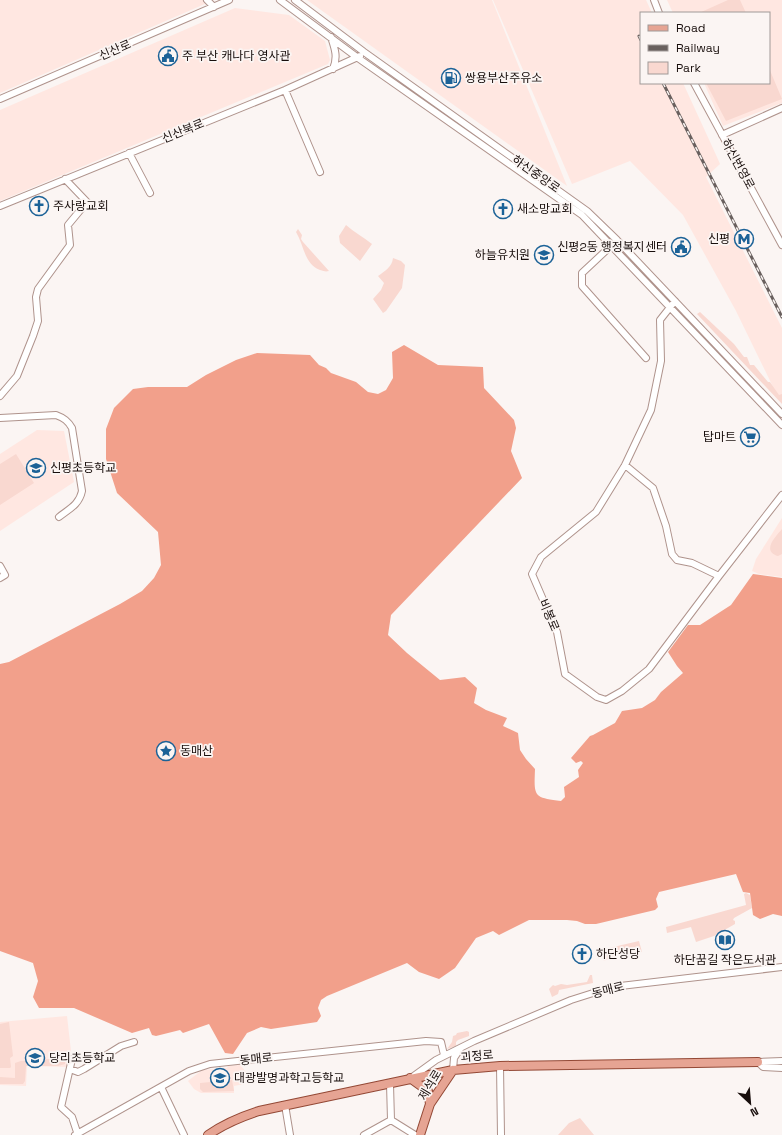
<svg xmlns="http://www.w3.org/2000/svg" width="782" height="1135" font-family="'Space Grotesk','Noto Sans KR',sans-serif">
	<style>
		.built { fill: #ffe7e1 }
		.green { fill: #f9d8d0 }
		.forest { fill: #f2a08b }
		.lines { fill: none; stroke-linecap: round; stroke-linejoin: round }
		.minor-casing { stroke: #af938c; stroke-width: 8 }
		.major-casing { stroke: #934835; stroke-width: 10 }
		.minor { stroke: #fff; stroke-width: 6 }
		.major { stroke: #e6a493; stroke-width: 8 }
		.rail-casing { stroke: #69605e; stroke-width: 3 }
		.rail { stroke: #fbf5f3; stroke-width: 1.5; stroke-dasharray: 4.5; stroke-linecap: butt }
		.labels { text-anchor: middle; stroke-width: 3.5; stroke-linejoin: round; paint-order: stroke }
		.street-label { font-size: 12px; fill: #180e0c; stroke: #fbf5f3 }
		.poi-label { font-size: 12px; fill: #180e0c; stroke: #fbf5f3; text-anchor: start }
	</style>
	<rect width="100%" height="100%" fill="#fbf5f3"/>
	<path class="built" d="M0,0H214L0,93Z
		M307,0H492L567,186Z
		M493,0H646L652,13H641V83H683L717,157L720,164L706,177L782,328V399L776,393L736,311L683,215L630,161L572,184Z
		M667,0H782V103L723,126L704,83H769V13H673Z
		M235,8L289,15L325,41L330,60L328,64L0,201V110Z
		M37,430L64,431L74,482L0,531V454Z
		M782,518V577L759,574L752,571L756,559Z
		M67,1016L71,1051L69,1067L27,1066L26,1086L0,1085V1022Z
		M240,1065L249,1075L244,1084L234,1086V1093H201L194,1089L188,1081L202,1070L227,1068L228,1066Z"/>
	<path class="green" d="M728,0H740L746,13H699Z
		M769,68L782,99L726,121L706,83H769Z
		M346,225C354,232 363,237 372,244L360,261L340,243L339,236Z
		M298,229L302,235L301,239L303,242L329,271C325,272 324,271 320,270C304,264 304,245 296,232Z
		M393,258L401,261L405,265L402,288L386,311L383,313L373,299L381,290L384,283L378,276C385,271 392,267 393,258Z
		M700,312L734,344L744,357H747L750,365H754L768,382H770L779,395L782,394V404L697,314Z
		M16,454L34,483L0,505V464Z
		M782,529V554L778,556C761,551 776,536 782,529Z
		M746,893L750,895L752,908L734,918L733,920L735,921V924L714,936L696,942L691,927L667,933L666,927L746,905L744,894Z
		M639,941L642,952L626,953L616,955L604,961L603,959L609,953V948Z
		M590,975H592L593,983L559,990L558,994L552,997L549,989L553,985L555,986L561,984L567,985L587,982Z
		M9,1022L13,1056L10,1058L11,1067L10,1068H0V1024Z
		M467,1031L469,1032V1036L458,1040L456,1042V1046L447,1049L452,1042L453,1036L456,1035L457,1033Z
		M65,1058V1064L58,1066H26L25,1081L23,1084H0V1077L15,1078V1063L21,1061Z
		M232,1080L234,1091L203,1092L200,1089V1083Z
		M580,1118L594,1135H558L569,1123Z"/>
	<path class="forest" d="M404,345L438,365L483,367L484,388L514,420L516,428L511,451L522,478L391,615L388,635L407,653L440,680L465,677L477,688L474,703L486,710L507,718L503,726L518,733L520,750L526,759L535,769C534,796 533,798 561,801L565,797L564,787L579,777L578,770L583,763L581,761L576,763L571,758L590,736L593,735L615,723L622,711L642,708L655,700L661,692L683,673L677,666L668,652L688,625H700L731,605L753,574L782,578V916L773,914L760,919L753,915L750,893L743,892L736,874L659,892L656,899L658,907L655,910L596,924H585L577,921L567,920H529L499,935L493,931L476,938L455,968L439,979L419,972L407,963L327,996L321,1000L318,1008L321,1016L317,1022L271,1029L261,1027L247,1033L233,1054L225,1053L209,1024L183,1033L180,1030L156,1036L152,1035L149,1028L132,1033L74,1008H39L33,997L38,981L33,963L0,951V664L9,662L120,604L142,591L154,578L161,565L158,532L117,493L106,459V429L114,408L133,389L148,387H187L206,375L236,360L257,353L310,355L319,365L326,368L331,373L356,382L368,392L378,394L386,390L393,378L392,352Z"/>
	<g class="lines">
		<g class="minor-casing">
			<path id="minor" d="M207,0L214,7
				M280,0L358,58L582,215L782,425
				M295,0L364,52L587,211L617,240L782,414
				M654,0L659,13
				M331,37C335,49 338,57 333,69
				M694,83L782,245
				M285,90L320,172
				M0,99L229,0
				M722,135L782,108
				M129,153L150,193
				M0,206L285,90L360,56
				M613,244L582,273V286L646,358
				M675,301L660,320L661,361L651,410L625,465L596,512L541,557L532,574L557,632L565,674L597,697L606,700L622,691L649,669L719,576L782,495
				M0,396L17,376L33,336L38,321L36,297L38,289L70,245L68,225L87,202L65,179
				M0,418L56,415C64,418 68,421 72,428L82,491C79,505 69,509 59,517
				M625,465L653,488L666,526L672,554L677,560L692,563L719,576
				M0,566L5,575L0,578
				M72,1059L61,1107L72,1117L78,1135
				M758,1062L763,1067L782,1068
				M758,1062L782,1061
				M500,1066L501,1135
				M70,1069L78,1072L84,1069L121,1046L134,1042
				M453,1070L454,1058L460,1049
				M411,1078L436,1060L474,1041L571,1000L612,987L782,967
				M161,1087L184,1135
				M285,1105L290,1135
				M391,1120L415,1135
				M75,1135L189,1071L210,1064L426,1041L441,1042L444,1055
				M364,1135L391,1120L390,1084"/>
		</g>
		<g class="major-casing">
			<path id="major" d="M410,1078L428,1091L430,1104
				M208,1135C224,1124 240,1117 259,1111L453,1070L500,1066L758,1062
				M420,1135L430,1104L453,1070"/>
		</g>
		<use href="#minor" class="minor"/>
		<use href="#major" class="major"/>
		<g class="rail-casing">
			<path id="rail" d="M639,36L641,40
				M663,83L782,317"/>
		</g>
		<use href="#rail" class="rail"/>
	</g>
	<defs>
		<g id="civic-ring" transform="scale(1)"><circle r="9.5" fill="#fbf5f3" stroke="#1c6297" stroke-width="1.5"/><path d="M-.6-6.5H3V-4.5H.6V-3L4-1V1h2V6H-6V1h2V-1L-.6-3ZM-1.2 2.5V6h2.4V2.5Z" fill="#1c6297"/></g>
		<g id="fuel-ring" transform="scale(1)"><circle r="9.5" fill="#fbf5f3" stroke="#1c6297" stroke-width="1.5"/><path d="M-5.5-6h7V0h2V4h1.3V-2.5L3-4.5l.8-.8L6-3V5H2.5V1h-1V6h-7ZM-4.2-4.7v3.2H.2V-4.7Z" fill="#1c6297"/></g>
		<g id="church-ring" transform="scale(1)"><circle r="9.5" fill="#fbf5f3" stroke="#1c6297" stroke-width="1.5"/><path d="M-1.2-6h2.4v3.5h3.3v2.4h-3.3V6h-2.4V-.1h-3.3v-2.4h3.3Z" fill="#1c6297"/></g>
		<g id="metro-ring" transform="scale(1)"><circle r="9.5" fill="#fbf5f3" stroke="#1c6297" stroke-width="1.5"/><path d="M-5.5 5V-5H-3L0 0L3-5H5.5V5H3V-.5L0 4L-3-.5V5Z" fill="#1c6297"/></g>
		<g id="school-ring" transform="scale(1)"><circle r="9.5" fill="#fbf5f3" stroke="#1c6297" stroke-width="1.5"/><path d="M0-5L7-2L0 1L-7-2ZM-4 1L0 2.5L4 1V4Q0 6-4 4Z" fill="#1c6297"/></g>
		<g id="supermarket-ring" transform="scale(1)"><circle r="9.5" fill="#fbf5f3" stroke="#1c6297" stroke-width="1.5"/><path d="M-6-5.5h2.5l.6 2H6L4.5 2H-2.5L-4.4-4H-6ZM-1.5 3.2a1.3 1.3 0 1 0 .1 0ZM3 3.2a1.3 1.3 0 1 0 .1 0Z" fill="#1c6297"/></g>
		<g id="sight-ring" transform="scale(1)"><circle r="9.5" fill="#fbf5f3" stroke="#1c6297" stroke-width="1.5"/><path d="M0-6L1.8-2.2L6-1.7L2.9 1.2L3.7 5.4L0 3.3L-3.7 5.4L-2.9 1.2L-6-1.7L-1.8-2.2Z" fill="#1c6297"/></g>
		<g id="library-ring" transform="scale(1)"><circle r="9.5" fill="#fbf5f3" stroke="#1c6297" stroke-width="1.5"/><path d="M-6-4Q-3-5.5-.7-3.5V5Q-3 3-6 4ZM6-4Q3-5.5 .7-3.5V5Q3 3 6 4Z" fill="#1c6297"/></g>
	</defs>
	<g fill-rule="evenodd">
		<use href="#civic-ring" x="168" y="56"/>
		<use href="#fuel-ring" x="451" y="78"/>
		<use href="#church-ring" x="39" y="206"/>
		<use href="#church-ring" x="503" y="209"/>
		<use href="#metro-ring" x="744" y="239"/>
		<use href="#civic-ring" x="681" y="247"/>
		<use href="#school-ring" x="544" y="255"/>
		<use href="#supermarket-ring" x="750" y="437"/>
		<use href="#school-ring" x="36" y="468"/>
		<use href="#sight-ring" x="166" y="751"/>
		<use href="#library-ring" x="725" y="940"/>
		<use href="#church-ring" x="582" y="954"/>
		<use href="#school-ring" x="35" y="1058"/>
		<use href="#school-ring" x="220" y="1078"/>
	</g>
	<g class="labels">
		<g class="street-label">
			<text transform="translate(115 50) rotate(-23)" y="4">신산로</text>
			<text transform="translate(183 131) rotate(-22)" y="4">신산북로</text>
			<text transform="translate(738 164) rotate(61)" y="4">하신번영로</text>
			<text transform="translate(536 174) rotate(35)" y="4">하신중앙로</text>
			<text transform="translate(549 615) rotate(67)" y="4">비봉로</text>
			<text transform="translate(608 990) rotate(-14)" y="4">동매로</text>
			<text transform="translate(477 1056) rotate(-5)" y="4">괴정로</text>
			<text transform="translate(256 1059) rotate(-6)" y="4">동매로</text>
			<text transform="translate(430 1085) rotate(-59)" y="4">제석로</text>
		</g>
		<g class="poi-label">
			<text x="182" y="60">주 부산 캐나다 영사관</text>
			<text x="465" y="82">쌍용부산주유소</text>
			<text x="53" y="210">주사랑교회</text>
			<text x="517" y="213">새소망교회</text>
			<text x="730" y="243" text-anchor="end">신평</text>
			<text x="667" y="251" text-anchor="end">신평2동 행정복지센터</text>
			<text x="530" y="259" text-anchor="end">하늘유치원</text>
			<text x="736" y="441" text-anchor="end">탑마트</text>
			<text x="50" y="472">신평초등학교</text>
			<text x="180" y="755">동매산</text>
			<text x="596" y="958">하단성당</text>
			<text x="725" y="964" text-anchor="middle">하단꿈길 작은도서관</text>
			<text x="49" y="1062">당리초등학교</text>
			<text x="234" y="1082">대광발명과학고등학교</text>
		</g>
	</g>
	<rect x="640" y="12" width="130" height="72" fill="#fbf5f3" stroke="#a09997"/>
	<rect x="648" y="25" width="20" height="6" fill="#e6a493" stroke="#a09997"/>
	<text x="676" y="32" font-size="12" fill="#180e0c">Road</text>
	<rect x="648" y="45" width="20" height="6" fill="#69605e" stroke="#a09997"/>
	<text x="676" y="52" font-size="12" fill="#180e0c">Railway</text>
	<rect x="648" y="62" width="20" height="12" fill="#f9d8d0" stroke="#a09997"/>
	<text x="676" y="72" font-size="12" fill="#180e0c">Park</text>
	<g transform="translate(750 1103) rotate(154)" stroke="#fbf5f3" stroke-width="3" paint-order="stroke">
	<path d="M0-3L7 15L0 10L-7 15Z" fill="#180e0c"/>
	<text y="-6" font-size="11" font-weight="bold" text-anchor="middle" fill="#180e0c">N</text>
	</g>
</svg>
